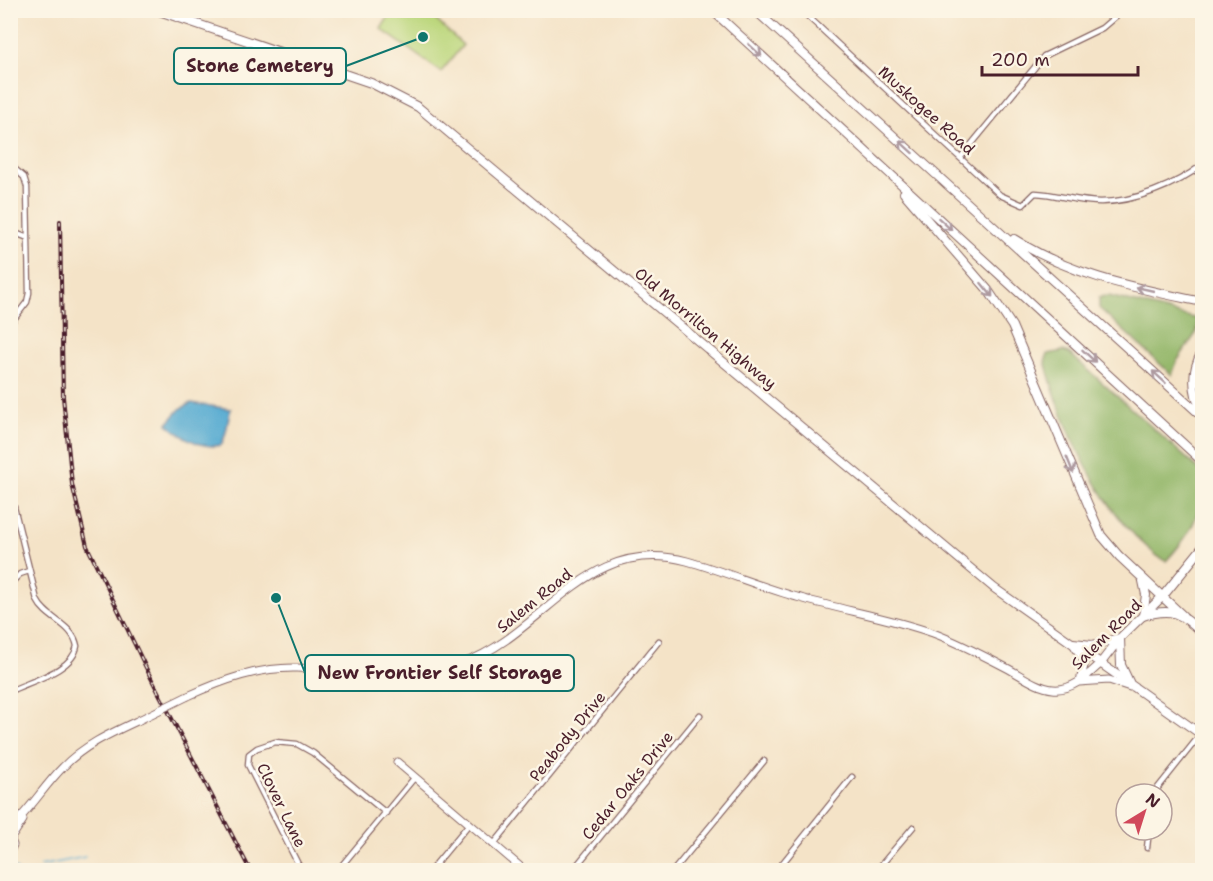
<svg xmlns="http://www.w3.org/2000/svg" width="1213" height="881" font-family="'Shantell Sans',sans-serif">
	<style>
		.green { fill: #bcd77d; stroke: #837b54; stroke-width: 1.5 }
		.forest { fill: #95b86c; stroke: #706c4c; stroke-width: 1.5 }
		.water { fill: #54aad1; stroke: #4f647e; stroke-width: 1.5 }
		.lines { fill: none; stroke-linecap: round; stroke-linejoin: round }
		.stream { stroke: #54aad1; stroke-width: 1.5 }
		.street-casing { stroke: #866462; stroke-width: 7 }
		.secondary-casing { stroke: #866462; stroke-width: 9 }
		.primary-casing { stroke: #866462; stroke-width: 10 }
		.highway-casing { stroke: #866462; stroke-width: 10 }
		.street { stroke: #fff; stroke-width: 4.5 }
		.secondary { stroke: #fff; stroke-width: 7 }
		.primary { stroke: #fff; stroke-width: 8 }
		.highway { stroke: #fff; stroke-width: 8 }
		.rail-casing { stroke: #4a1f2b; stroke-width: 4 }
		.rail { stroke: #fcf5e5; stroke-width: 1.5; stroke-dasharray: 4.5; stroke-linecap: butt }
		.secondary-bridge-casing { stroke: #866462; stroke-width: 9; stroke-linecap: butt }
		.secondary-bridge { stroke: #fff; stroke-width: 7 }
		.oneway { stroke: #ae9aa0 }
		.labels { text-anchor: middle; stroke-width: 5; stroke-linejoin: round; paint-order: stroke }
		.street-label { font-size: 16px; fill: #4a1f2b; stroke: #fcf5e5 }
		.leader { fill: none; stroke: #0f766e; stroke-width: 2 }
		.callout-dot { fill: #0f766e; stroke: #fcf5e5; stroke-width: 2 }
		.callout { fill: #fcf5e5; stroke: #0f766e; stroke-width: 2 }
		.callout-label { font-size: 18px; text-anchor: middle; font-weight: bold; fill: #4a1f2b }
	</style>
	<rect width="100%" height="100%" fill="#fcf5e5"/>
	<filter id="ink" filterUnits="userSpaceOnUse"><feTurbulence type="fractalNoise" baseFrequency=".0167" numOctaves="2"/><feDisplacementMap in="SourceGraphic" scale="12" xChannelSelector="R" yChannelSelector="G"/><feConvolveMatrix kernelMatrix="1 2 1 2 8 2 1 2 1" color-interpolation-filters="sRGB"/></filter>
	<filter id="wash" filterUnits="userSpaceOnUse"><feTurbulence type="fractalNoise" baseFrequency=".008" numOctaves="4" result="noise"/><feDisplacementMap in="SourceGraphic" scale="24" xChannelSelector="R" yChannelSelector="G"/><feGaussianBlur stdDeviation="1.35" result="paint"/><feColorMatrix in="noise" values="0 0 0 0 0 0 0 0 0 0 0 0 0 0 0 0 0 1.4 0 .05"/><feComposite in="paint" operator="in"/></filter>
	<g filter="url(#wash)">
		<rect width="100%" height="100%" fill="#f4e3c7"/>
		<path class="green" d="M392,11H426L463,45L441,72L381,29Z"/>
		<path class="forest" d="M1109,296L1198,319L1197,332L1177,361L1172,375L1099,308V297Z
			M1063,351L1069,353L1202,472C1203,512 1193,532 1166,561C1159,559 1154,553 1148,548C1098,505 1061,424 1045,361L1048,354Z"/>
		<path class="water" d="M191,403L231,409C227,420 228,434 221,445C201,450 181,436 167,424L180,409Z"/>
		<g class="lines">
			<path class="stream" d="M40,866L85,857
				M10,867L17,870"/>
		</g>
	</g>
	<g filter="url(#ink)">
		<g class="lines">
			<g class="street-casing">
				<path id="street" d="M801,10L1000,195L1023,205L1035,193C1057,194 1079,202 1101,202C1134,202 1176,185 1202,165
					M961,157L1044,56L1102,28L1123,10
					M10,165L24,177L27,187L29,293L27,302L10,324
					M10,231L28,238
					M10,491L37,600C46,619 73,624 77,646C73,671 30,681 10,691
					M10,584L20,574L29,571
					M1153,794L1201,734
					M493,845L659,641
					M1147,848L1149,830
					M301,870L248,765L249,754L257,748L275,742L297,744L313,753L386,813
					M338,870L415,777
					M431,870L469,824
					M573,870L700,715
					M674,870L764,761
					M777,870L852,777
					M877,870L913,827"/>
			</g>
			<g class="secondary-casing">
				<path id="secondary" d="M1075,647L1085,662L1081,677
					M1079,682L1109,680L1130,687
					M188,696C223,680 259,667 297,668C357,671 403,685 463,663C546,633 585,534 687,561C727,572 765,589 804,599C847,611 891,618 933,633C960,643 984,656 1009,669C1022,676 1038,688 1053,689C1072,691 1087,676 1100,664
					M397,762L524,870
					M10,828C30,810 44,786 63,767C84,745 111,733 139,720
					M10,837L13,845L10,851
					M11,838L23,820"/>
			</g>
			<g class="primary-casing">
				<path id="primary" d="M156,10L371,83L418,107L994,588L1202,735
					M1073,643L1092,645L1120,638L1121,665L1131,686
					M1100,664L1120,638L1163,596L1202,548"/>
			</g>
			<g class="highway-casing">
				<path id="highway" d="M712,10L1202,461
					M755,10L1202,416
					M904,193L988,290L1012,326L1101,535L1119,556L1183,616
					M1014,239C1071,276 1136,288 1202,302
					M1202,352C1191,371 1192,392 1202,411
					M1143,581L1146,595L1143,616C1173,607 1180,613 1202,633"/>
			</g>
			<use href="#street" class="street"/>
			<use href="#secondary" class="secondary"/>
			<use href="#primary" class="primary"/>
			<use href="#highway" class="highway"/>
			<g class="rail-casing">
				<path id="rail" d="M60,221L63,397L72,484L87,546L149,674L250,870"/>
			</g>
			<use href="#rail" class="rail"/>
			<g class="secondary-bridge-casing">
				<path id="secondary-bridge" d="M139,720L188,696"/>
			</g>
			<use href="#secondary-bridge" class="secondary-bridge"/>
		</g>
		<defs><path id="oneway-shaft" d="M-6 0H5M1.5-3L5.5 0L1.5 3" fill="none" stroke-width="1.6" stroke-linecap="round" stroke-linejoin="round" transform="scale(1.5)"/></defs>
		<g class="oneway">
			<use href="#oneway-shaft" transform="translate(755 50) rotate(42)"/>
			<use href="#oneway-shaft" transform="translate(906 147) rotate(-138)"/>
			<use href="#oneway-shaft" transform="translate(945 224) rotate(42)"/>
			<use href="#oneway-shaft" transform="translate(1145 289) rotate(-167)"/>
			<use href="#oneway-shaft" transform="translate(987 290) rotate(51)"/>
			<use href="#oneway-shaft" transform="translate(1089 356) rotate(43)"/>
			<use href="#oneway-shaft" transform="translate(1159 377) rotate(-138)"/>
			<use href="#oneway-shaft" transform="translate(1070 465) rotate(68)"/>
		</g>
	</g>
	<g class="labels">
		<g class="street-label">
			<text transform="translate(927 110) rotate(42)" y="6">Muskogee Road</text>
			<text transform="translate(706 328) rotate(40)" y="6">Old Morrilton Highway</text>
			<text transform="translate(534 600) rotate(-39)" y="6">Salem Road</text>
			<text transform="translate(1106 634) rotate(-45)" y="6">Salem Road</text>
			<text transform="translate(567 736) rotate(-51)" y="6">Peabody Drive</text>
			<text transform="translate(627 785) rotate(-51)" y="6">Cedar Oaks Drive</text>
			<text transform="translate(282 805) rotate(64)" y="6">Clover Lane</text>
		</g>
	</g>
	<path class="leader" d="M423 37L346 66M276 598L305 673"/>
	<g class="callout-dot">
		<circle cx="423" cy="37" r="6"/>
		<circle cx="276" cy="598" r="6"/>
	</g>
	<g class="callout">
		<rect x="174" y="48" width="172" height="36" rx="6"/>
		<rect x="305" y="655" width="269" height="36" rx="6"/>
	</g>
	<g class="callout-label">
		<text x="260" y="72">Stone Cemetery</text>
		<text x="440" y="679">New Frontier Self Storage</text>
	</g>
	<rect width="1213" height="881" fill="none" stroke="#fcf5e5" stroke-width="36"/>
	<g transform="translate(1144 812) rotate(38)"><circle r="28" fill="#fcf5e5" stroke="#b59f9b" stroke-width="1.5"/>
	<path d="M0-4.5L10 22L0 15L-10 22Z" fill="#d1495b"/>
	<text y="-9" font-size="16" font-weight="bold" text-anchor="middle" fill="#4a1f2b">N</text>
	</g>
	<path d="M982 66v9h156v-9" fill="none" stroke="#4a1f2b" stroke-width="3"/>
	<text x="991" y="66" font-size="18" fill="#4a1f2b" stroke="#fcf5e5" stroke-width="4.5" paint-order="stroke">200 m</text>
</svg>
